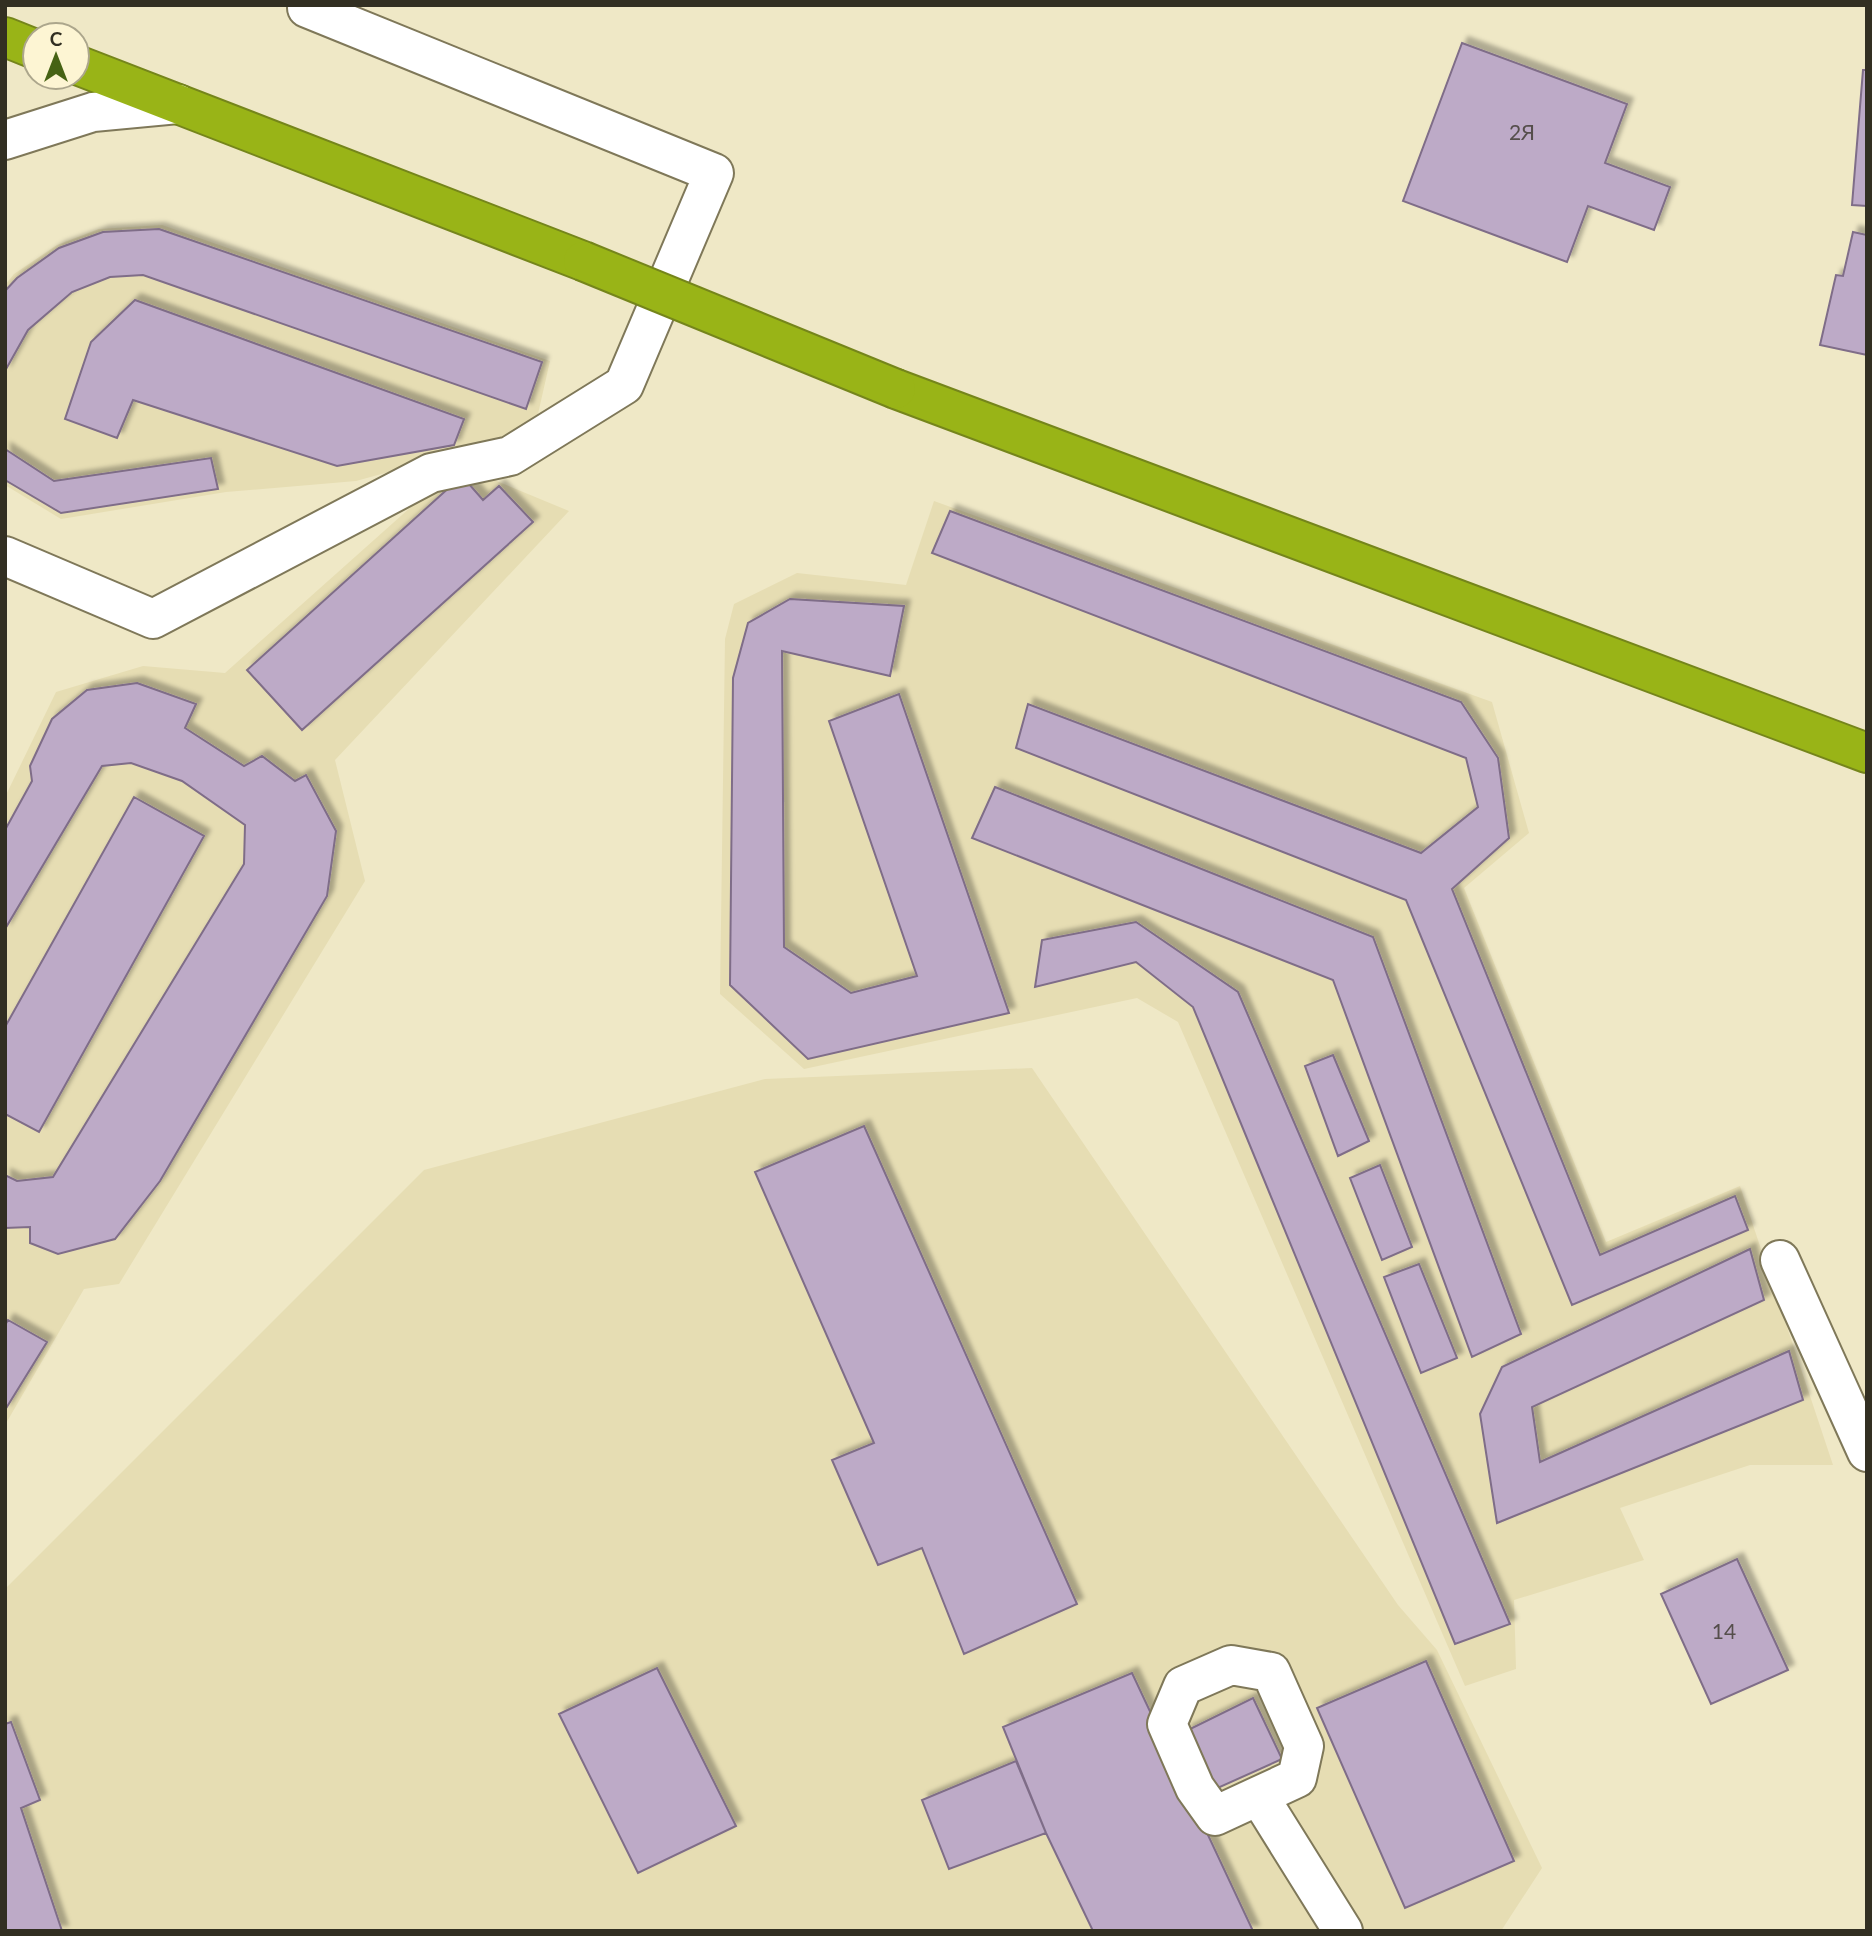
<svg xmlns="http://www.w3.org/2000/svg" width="1872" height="1936" font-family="Lato,sans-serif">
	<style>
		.built { fill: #e6ddb3 }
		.building { fill: #bdaac7; stroke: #7f6d88; stroke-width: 2; filter: url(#shadow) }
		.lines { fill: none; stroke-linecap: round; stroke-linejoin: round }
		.minor-casing { stroke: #7f7859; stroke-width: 42 }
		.highway-casing { stroke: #75851b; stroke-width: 42 }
		.minor { stroke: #fff; stroke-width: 38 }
		.highway { stroke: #99b417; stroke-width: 38 }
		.highway-bridge-casing { stroke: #75851b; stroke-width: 42; stroke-linecap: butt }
		.highway-bridge { stroke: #99b417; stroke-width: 38 }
		.labels { text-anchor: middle; stroke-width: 5; stroke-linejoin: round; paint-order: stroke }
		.number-label { font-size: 21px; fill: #554e4b }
	</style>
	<defs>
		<filter id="shadow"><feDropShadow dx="6" dy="-6" stdDeviation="2" flood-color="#0004"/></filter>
	</defs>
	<rect width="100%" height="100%" fill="#efe8c6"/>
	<path class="built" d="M162,225L550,361L533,436L465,451L356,481L226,492L61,519L5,485V285L14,274L57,245L99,229Z
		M458,465L569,511L335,760L365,881L119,1284L84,1289L5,1425V797L56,692L143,666L225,673Z
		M934,501L1492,702L1529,833L1464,888L1606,1242L1740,1186L1833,1465H1750L1620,1508L1644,1560L1514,1600L1516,1669L1465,1686L1178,1022L1137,998L804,1069L720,994L725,639L734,604L797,573L906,585Z
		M1032,1068L1398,1605L1437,1650L1542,1868L1501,1931H5V1589L424,1170L765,1079Z"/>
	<path class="building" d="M1462,43L1627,104L1605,163L1670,187L1654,230L1588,206L1567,262L1403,201Z
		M1863,70H1867V206L1852,205Z
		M159,229L542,362L526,409L143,275L110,277L72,292L28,330L5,371V291L17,278L59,248L103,232Z
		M1853,232L1867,235V355L1820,345L1836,275L1843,276Z
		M135,300L464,419L454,445L337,466L133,400L117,438L65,419L91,342Z
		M5,449L54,481L211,458L218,489L61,513L5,480Z
		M462,476L483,500L499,486L533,522L302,730L247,670Z
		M950,511L1461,702L1498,758L1509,838L1452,889L1600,1255L1735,1196L1748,1230L1572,1305L1406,900L1016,748L1028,704L1421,853L1478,807L1466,758L932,553Z
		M790,599L904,606L890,676L782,651L784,947L851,993L917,976L829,721L899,694L1009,1013L808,1059L730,985L733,678L748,623Z
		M137,683L196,704L185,728L244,766L262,756L295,781L306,775L336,831L327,896L160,1181L115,1239L58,1254L30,1243V1227L5,1228V1175L17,1181L53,1177L244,864L245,825L182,781L131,763L102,766L5,929V830L32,781L30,766L52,719L87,690Z
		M995,787L1373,937L1521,1334L1472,1357L1333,980L972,838Z
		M134,797L204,836L39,1132L5,1114V1027Z
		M1136,922L1238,992L1510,1624L1455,1644L1193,1007L1136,962L1035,987L1042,940Z
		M1333,1055L1369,1141L1338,1156L1305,1066Z
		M864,1126L1077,1604L964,1654L922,1548L878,1565L832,1460L874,1443L755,1172Z
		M1380,1165L1412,1247L1382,1260L1350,1178Z
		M1750,1249L1764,1300L1532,1407L1540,1462L1789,1351L1803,1400L1497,1523L1480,1414L1502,1367Z
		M1419,1264L1457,1358L1421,1373L1384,1277Z
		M8,1320L47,1342L5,1410V1325Z
		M1737,1559L1788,1670L1711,1704L1661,1594Z
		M1426,1661L1514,1861L1405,1908L1317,1708Z
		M657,1668L736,1826L638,1873L559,1714Z
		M1132,1673L1253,1931H1093L1046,1833L1003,1727Z
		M1253,1698L1282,1759L1211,1791L1186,1731Z
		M11,1722L40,1800L21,1808L62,1931H5V1724Z
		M1016,1761L1046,1833L949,1869L922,1800Z"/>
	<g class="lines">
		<g class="minor-casing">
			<path id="minor" d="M5,140L93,112L178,104
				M5,556L153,619L431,473L510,456L624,385L714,173L307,8L309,5
				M1780,1260L1867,1452
				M1231,1665L1271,1672L1304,1746L1297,1778L1215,1816L1195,1788L1167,1724L1183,1686Z
				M1260,1798L1343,1931"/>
		</g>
		<g class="highway-casing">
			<path id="highway" d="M5,37L35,49
				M77,65L583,261
				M896,389L1867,753"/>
		</g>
		<use href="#minor" class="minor"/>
		<use href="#highway" class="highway"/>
		<g class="highway-bridge-casing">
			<path id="highway-bridge" d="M583,261L896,389"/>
		</g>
		<use href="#highway-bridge" class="highway-bridge"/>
	</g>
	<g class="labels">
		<g class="number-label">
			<text x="1522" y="140">2Я</text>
			<text x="1724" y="1639">14</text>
		</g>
	</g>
	<rect width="1872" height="1936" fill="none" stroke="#322f22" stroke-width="14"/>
	<g transform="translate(56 56)"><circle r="33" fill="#fdf5d3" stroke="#aca68c" stroke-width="2"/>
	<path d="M0-5L12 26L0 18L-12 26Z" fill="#466214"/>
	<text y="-10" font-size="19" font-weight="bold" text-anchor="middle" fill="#322f22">С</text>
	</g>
</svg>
